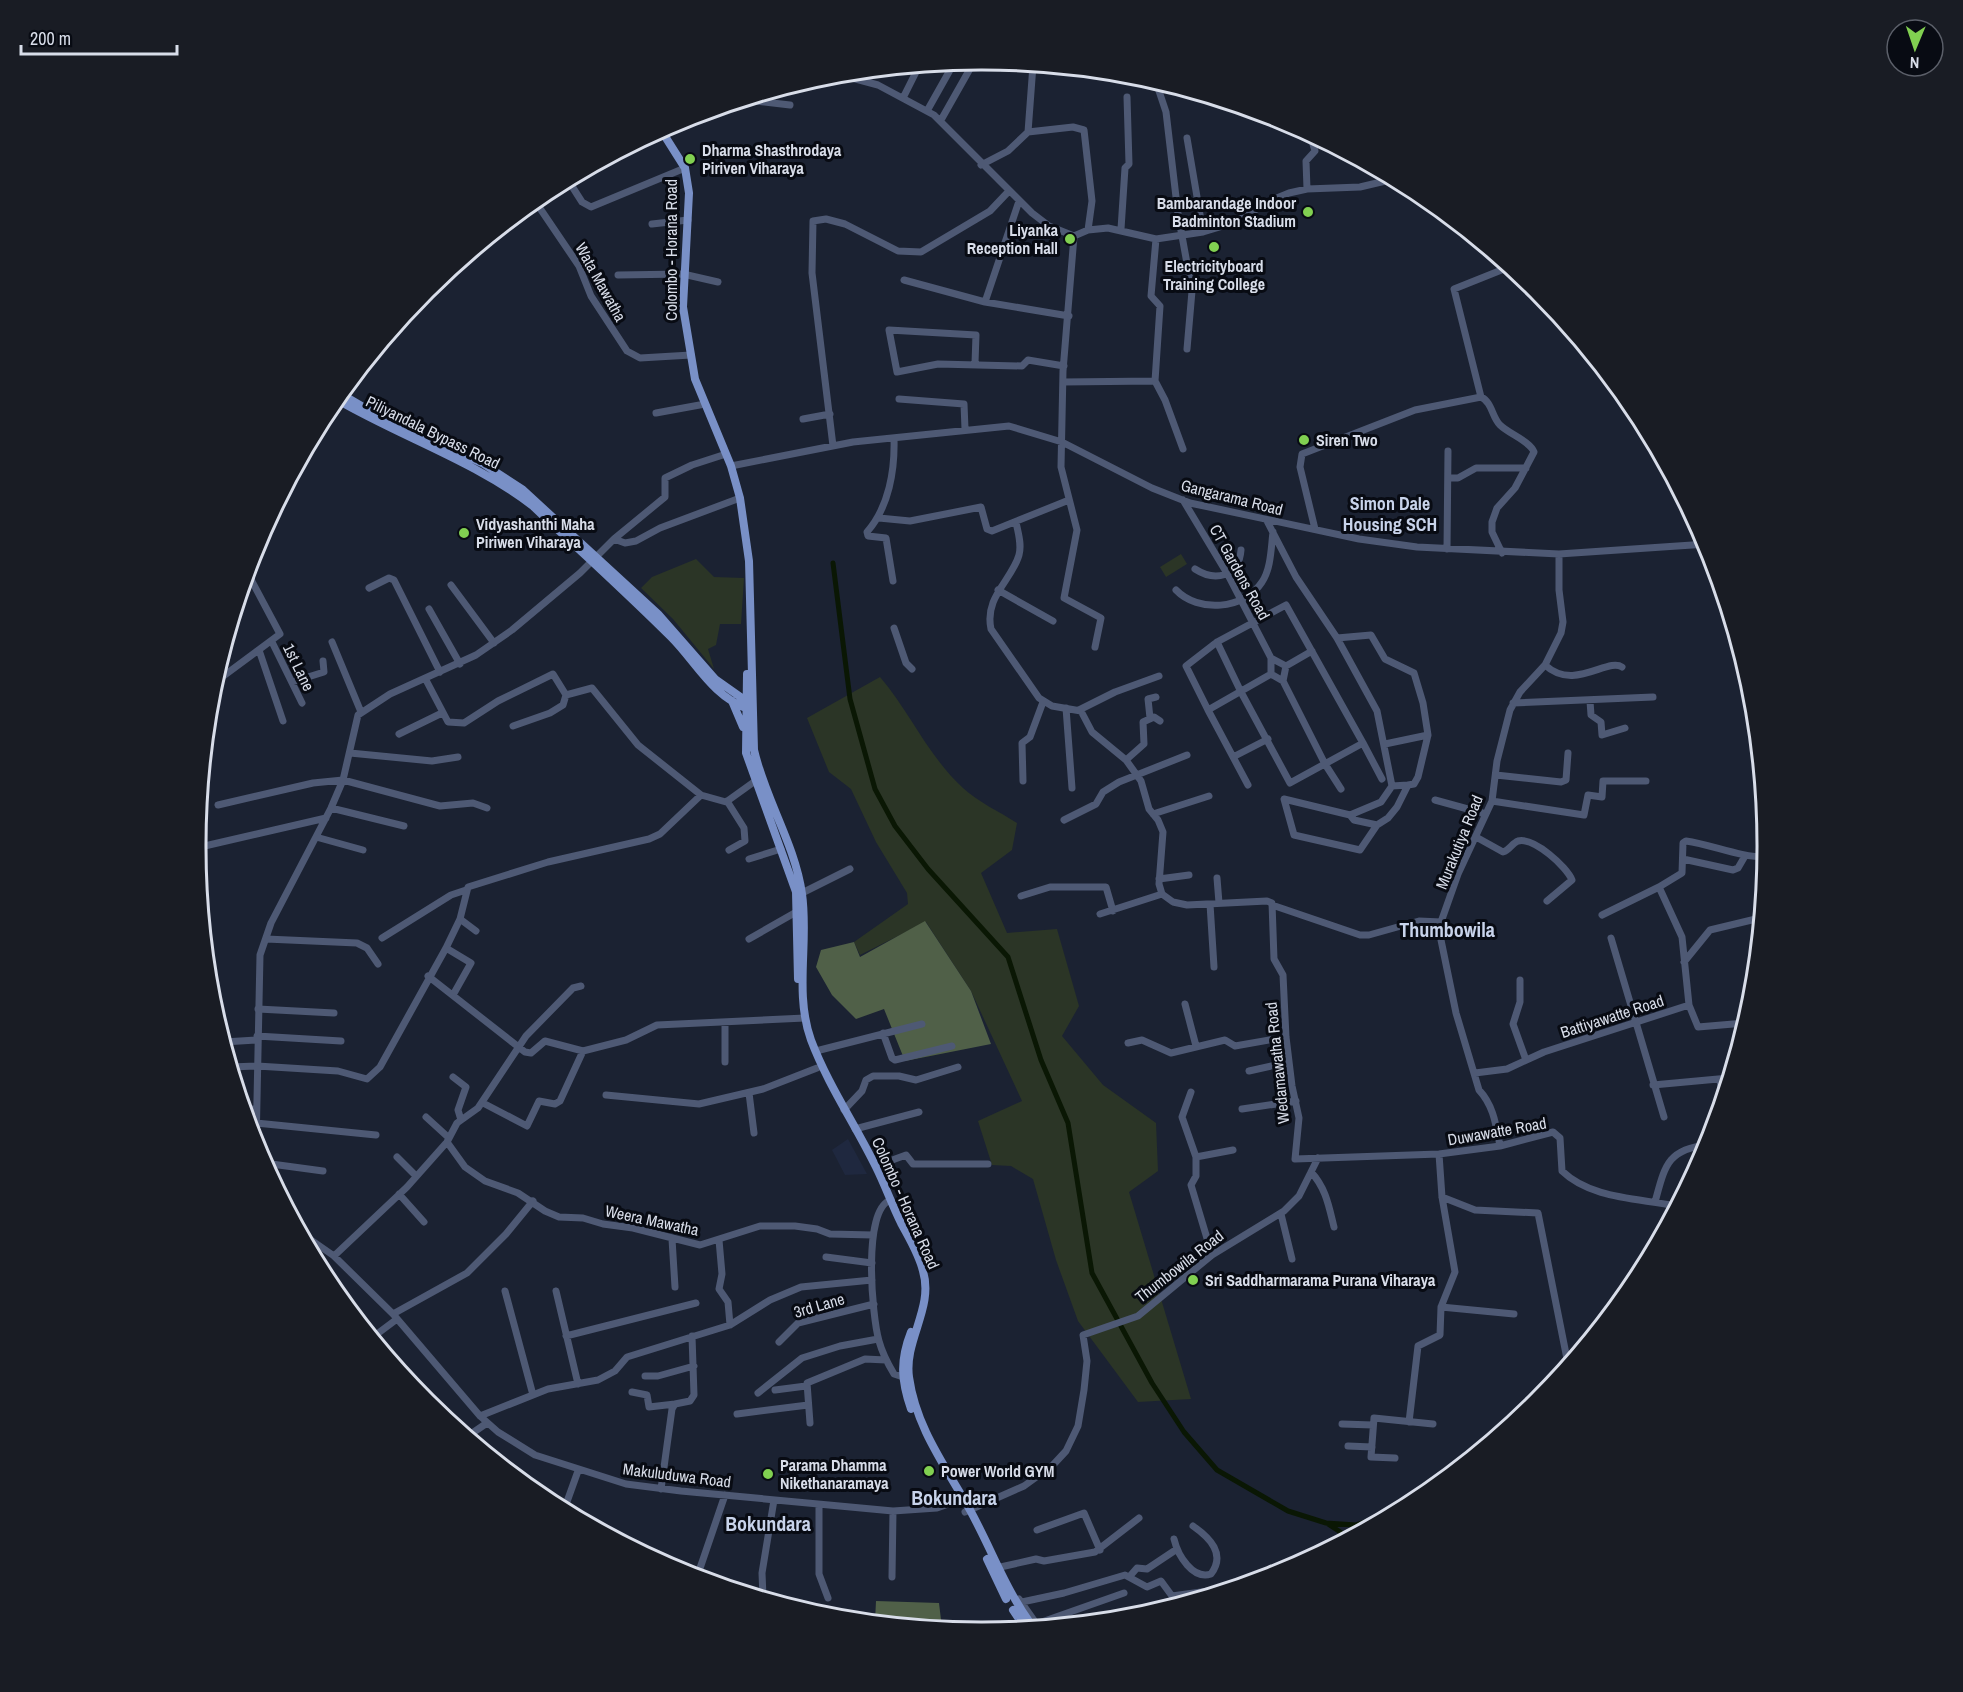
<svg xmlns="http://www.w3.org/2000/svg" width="1963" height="1692" font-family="'Archivo Narrow',sans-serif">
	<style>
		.built { fill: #1f283f }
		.green { fill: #2b3526 }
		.forest { fill: #506048 }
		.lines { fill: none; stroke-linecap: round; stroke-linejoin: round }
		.canal { stroke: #0a1704; stroke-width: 5 }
		.minor { stroke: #4e5974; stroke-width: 7 }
		.major { stroke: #7990c7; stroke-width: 8 }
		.poi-dot { fill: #81d051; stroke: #080b13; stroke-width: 2 }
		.labels { text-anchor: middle; stroke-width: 6; stroke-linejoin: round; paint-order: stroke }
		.poi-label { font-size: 16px; font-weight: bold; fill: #d8dde9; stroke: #080b13; text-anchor: start }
		.street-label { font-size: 16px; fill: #d8dde9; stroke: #080b13 }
		.neighbourhood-label { font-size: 18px; font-weight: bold; fill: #c8d3ea; stroke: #080b13 }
		.quarter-label { font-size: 20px; font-weight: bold; fill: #c8d3ea; stroke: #080b13 }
		.rim { fill: none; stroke: #d8dde9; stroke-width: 3 }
	</style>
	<rect width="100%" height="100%" fill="#1b2232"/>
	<path class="built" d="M848,1139L867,1174L845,1175L832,1150Z"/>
	<path class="green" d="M1181,554L1187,564L1166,577L1160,567Z
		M696,559L714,577L744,578L741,624H720L716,645L708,649L714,669L673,619L641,588L652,577Z
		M880,677C910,712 928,756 963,788C978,802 1000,812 1017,823L1012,850L981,873L1007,933L1057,929L1079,1006L1062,1036L1103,1085L1156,1123L1158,1171L1129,1192L1191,1399L1138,1402L1078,1321L1056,1260L1033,1179L1011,1166L992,1165L978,1121L1022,1101L971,991L926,922L860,955L854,942L908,904L907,893L876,842L851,789L829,772L807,718Z"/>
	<path class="forest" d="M925,921L971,991L991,1044L905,1061L884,1009L856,1019L832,995L816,967L821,950L854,942L860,957Z
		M876,1601L939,1603L942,1628L875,1621Z"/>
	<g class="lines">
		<path class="canal" d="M833,563L850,699L875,789L895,826L928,869L1008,957L1041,1060L1068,1123L1092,1273L1152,1383L1184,1432L1217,1470L1288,1511L1326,1523L1356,1525L1391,1514
			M1328,1524L1348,1537"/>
		<path class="minor" d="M837,74L878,85L934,115L1032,213L1049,226L1074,236L1088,230L1108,228L1156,239L1203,232L1233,223L1272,200L1289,193L1307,189L1360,187L1394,179
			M1156,82L1166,112L1178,214L1192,291L1187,349
			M903,98L919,66
			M747,100L790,105
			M927,111L954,63
			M941,120L971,67
			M1028,132L1073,127L1084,130L1092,201L1088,230
			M1187,138L1203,232
			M981,165L1008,151L1028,132L1033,65
			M568,180L582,202L591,207L685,168
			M1307,189L1306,161L1315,151L1310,134
			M535,201L579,266L591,296L627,351L640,358L691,355
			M1241,201L1252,213
			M652,224L688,220
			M1121,229L1125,168L1129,164L1127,97
			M1074,236L1063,371L1061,467L1077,530L1064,598L1101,618L1095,647
			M618,275L683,274L718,282
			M904,280L985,302L1069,316
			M985,302L1019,201
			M975,363L976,335L889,330L897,372L938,364L1022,366L1028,360L1064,366
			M1155,381L1160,306L1151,296L1156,239
			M1063,382L1155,381L1165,400L1183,449
			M899,399L964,404L965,429
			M656,413L705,404
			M803,419L830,414
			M833,446L812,273L813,221L826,219L845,224L898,251L921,252L990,211L1008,192
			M731,466L853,442L1009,426L1062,442L1152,488L1190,503L1359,539L1417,547L1559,554L1707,544
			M1448,478H1458L1476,468H1526
			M1183,500L1228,575L1271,658V674L1283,681L1286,666L1271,658
			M879,518L910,521L981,507L987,529L992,531L1069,500
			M1267,521L1296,577L1337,638L1377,711L1392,786L1381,802L1350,815L1354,820L1377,825L1388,818L1397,807L1408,785L1392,786
			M1016,522C1018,533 1022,544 1019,555C1012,580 984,597 991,629L1039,698L1052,706L1081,711L1092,732L1126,760L1141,781L1149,809L1158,820L1163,832L1159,884L1162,894L1173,902L1187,905L1267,901L1272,903L1274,959L1283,975L1286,1037L1292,1086L1299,1118L1295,1159L1439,1154L1500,1146L1553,1132L1560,1138L1562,1171C1591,1199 1638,1198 1676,1206
			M1315,529L1300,467L1302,454L1415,410L1481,397
			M614,539L665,497V478L692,465L726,454
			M1447,549L1448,451
			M1502,553L1492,532V522L1497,508L1515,488L1534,452C1530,441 1509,434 1500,425C1492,417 1492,402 1481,397L1454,289L1509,267
			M1195,569C1215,582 1239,577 1241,550
			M893,581L886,538L868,536L867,532C889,507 895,470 894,438
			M451,585L494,643
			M369,588L389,578L394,580L440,672
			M998,590L1053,621
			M1176,590C1198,613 1244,610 1262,582C1271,569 1271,548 1273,532
			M429,609L460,664
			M894,628L906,663L912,669
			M1337,638L1371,635L1385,659L1414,673L1423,703L1428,735
			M272,642L302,703
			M332,642L361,712
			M1217,642L1241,692L1290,783L1363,743L1286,605L1217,642L1186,666L1208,710L1271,674
			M259,650L283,721
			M1545,665C1574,692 1608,657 1622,667
			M1286,666L1312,651
			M426,680L448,722L464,723L498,701L553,674L566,695L592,688L638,745L701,795
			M1283,681L1325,764L1341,789
			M292,682L324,672L323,661
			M214,683L280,634L247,572
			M1590,701L1591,715L1601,722L1602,735L1625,728
			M1513,703L1653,697
			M1066,708L1072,788
			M1079,710L1115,692L1159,676
			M1208,710L1248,785
			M1150,718L1148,699L1156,697
			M513,726L550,713L563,705L566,695
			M399,734L442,713
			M1363,743L1382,779
			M1385,744L1428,735L1418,777L1414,784L1408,785
			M350,753L432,761L458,757
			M1233,757L1268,739
			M1126,760L1144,744L1143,722L1154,717L1160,721
			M1496,775L1561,782L1566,780L1568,753
			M1023,781L1022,743L1030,737L1043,702
			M1435,800L1486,814
			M727,801L744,828L745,841L729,850
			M1492,801L1584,815L1588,795L1602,797L1603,781H1646
			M218,805L313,783L343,780L440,806L473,803L487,808
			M331,808L404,826
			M1153,814L1209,796
			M1350,815L1284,799L1294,835L1360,850L1377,825
			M1064,820L1096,804L1103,792L1119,782L1187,755
			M316,837L363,850
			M1476,837L1503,852C1510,850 1512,843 1518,841C1534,837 1567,867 1572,880L1547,901
			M196,848L326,818
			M749,859L781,849
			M1683,859L1733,870L1738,868L1745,856
			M1217,878L1219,903
			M1159,879L1189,875
			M1659,887L1682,873L1683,843L1686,841C1713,845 1739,857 1766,857
			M802,893L850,869
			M1021,896L1050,887H1106L1113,911
			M1210,904L1214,967
			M1272,905L1360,935H1369L1419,921L1441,922
			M1100,914L1162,894
			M1602,915L1659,887L1682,937L1689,1005
			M460,919L476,931
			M382,938L451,895L466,890
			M1611,938L1664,1117
			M266,939L357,943L367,948L378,964
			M749,939L798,911
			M446,948L471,963L453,995
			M1684,962L1710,930L1760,918
			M428,976L525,1052L531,1053L545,1041L583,1051L626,1040L657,1025L805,1018
			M1520,980V1002L1513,1024L1526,1060
			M1185,1004L1196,1046
			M258,1009L334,1013
			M883,1033L892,1058L895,1060L952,1046
			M257,1036L341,1041
			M224,1042L257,1040
			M1128,1043L1142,1040L1171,1053L1225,1040L1235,1046L1286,1037
			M816,1051L922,1024
			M725,1062V1024
			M231,1067L257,1066L338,1071L367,1079L380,1067L446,948L460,919L468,887L548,862L649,839L660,834L701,795L726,802L758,779
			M1249,1071L1289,1062
			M1475,1073L1507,1069L1544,1052L1689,1005L1698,1027L1745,1023
			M453,1077L466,1087L458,1110L461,1120
			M1720,1079L1722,1098
			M1653,1085L1729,1078
			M1191,1092L1182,1117L1196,1157V1176L1191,1185L1212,1255
			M749,1093L754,1133
			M606,1095L699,1104L763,1089L817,1068
			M483,1103L527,1126L539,1101L555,1104L560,1101L583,1051
			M244,1109H256
			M1242,1109L1296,1101
			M844,1110L862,1091L866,1080L873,1076H899L916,1080L958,1067
			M426,1117L449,1138
			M256,1123L376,1135
			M855,1129L919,1112
			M447,1142L465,1167L485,1181L518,1193L545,1211L559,1217L583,1218L603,1224L633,1228L700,1245L760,1226H795L817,1229L830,1234L873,1235
			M1500,1146C1496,1126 1494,1106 1479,1090L1456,1013L1441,940V922L1458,874L1492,801L1497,761L1510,710L1520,692L1545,665L1561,633L1563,622L1559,590V554
			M256,1148L260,955L271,923L331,808L343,780L358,715L390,694L476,655L512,630L580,573L614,539L625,543L636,541L660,528L740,498
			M397,1157L416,1176
			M1196,1157L1233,1150
			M264,1163L323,1171
			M876,1166L906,1155L913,1164H988
			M1311,1172C1326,1188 1329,1207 1334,1227
			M399,1194L424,1222
			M1442,1197L1475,1210L1538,1213L1568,1364
			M891,1200C862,1208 872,1317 879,1341C882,1352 888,1364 894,1374L906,1378
			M1655,1202C1665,1166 1667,1149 1708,1145
			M1281,1214L1292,1259
			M301,1233L334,1256L393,1314L480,1416L498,1432L535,1455L626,1484L681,1491L893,1511L937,1508L963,1499
			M672,1239L675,1287
			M719,1240L722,1274L719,1289L728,1302L730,1325
			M334,1256L407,1187L447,1142L457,1123L478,1108L526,1036L573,988L581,986
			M826,1257L872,1263
			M505,1291L533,1395
			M556,1291L578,1384
			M1441,1307L1514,1314
			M393,1314L467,1273L506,1234L533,1201
			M566,1336L696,1303
			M373,1337L397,1319
			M779,1342L798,1323L874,1304
			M645,1376H658L694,1366
			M775,1390L806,1386
			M632,1392L647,1395L649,1407L675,1404
			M758,1393L802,1358L840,1346L878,1339
			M737,1414L808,1405
			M480,1416L548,1389L598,1380L615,1371L627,1357L730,1325L770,1300L801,1287L872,1280
			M1409,1422L1418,1346L1440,1335L1441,1307L1455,1272L1442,1197L1439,1154
			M810,1423L807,1383L865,1359L886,1360
			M1342,1424L1373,1425
			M468,1436L487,1423
			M1348,1446L1372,1447
			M1395,1458L1371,1457L1374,1418L1433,1424
			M661,1489L672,1409L675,1404L690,1401L694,1395L692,1336
			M819,1505V1574L828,1598
			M564,1510L578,1471
			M965,1512L1024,1486L1053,1465L1066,1451L1078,1426L1084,1390L1087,1361L1083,1335L1138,1316L1212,1255L1284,1211L1299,1196L1318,1158
			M1037,1530L1084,1513L1100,1550
			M1174,1539C1178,1556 1193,1580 1211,1574C1226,1554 1210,1538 1193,1526
			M996,1568L1036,1559L1044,1561L1095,1552L1139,1518
			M1130,1576L1137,1568L1147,1569L1177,1549
			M697,1577L725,1495
			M892,1577L893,1511
			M763,1597L762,1573L774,1500
			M1019,1599L1038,1626
			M1022,1602L1064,1593L1125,1575L1147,1587L1161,1581L1172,1596L1223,1589
			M1036,1624L1124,1593"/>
		<path class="major" d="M661,130L685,168L689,193L683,307L695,379L731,466L740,498L749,561L754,750C765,799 795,844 802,894C809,942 794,993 811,1040C828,1085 855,1124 876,1167C885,1185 892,1205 901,1223C909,1238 919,1254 923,1271C934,1308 904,1340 909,1377C916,1428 946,1467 970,1510C993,1552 1004,1587 1033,1627
			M341,394L375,414L482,463L522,489L658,614L715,679L749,703
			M336,399C401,437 473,460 533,506C579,550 626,592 671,637C696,662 712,696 748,709
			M747,674L746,753L796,892L798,979
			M732,701L743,727
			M911,1332C900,1360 901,1380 911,1409
			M987,1559L1006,1599
			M1013,1610L1025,1628"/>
	</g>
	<g class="poi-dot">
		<circle cx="690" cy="159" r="6"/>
		<circle cx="1308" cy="212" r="6"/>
		<circle cx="1070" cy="239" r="6"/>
		<circle cx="1214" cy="247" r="6"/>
		<circle cx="1304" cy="440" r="6"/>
		<circle cx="464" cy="533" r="6"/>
		<circle cx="1193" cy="1280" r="6"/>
		<circle cx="929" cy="1471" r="6"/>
		<circle cx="768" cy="1474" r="6"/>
	</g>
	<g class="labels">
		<g class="poi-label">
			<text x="702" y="156">Dharma Shasthrodaya<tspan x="702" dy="18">Piriven Viharaya</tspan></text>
			<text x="1296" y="209" text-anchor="end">Bambarandage Indoor<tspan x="1296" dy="18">Badminton Stadium</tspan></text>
			<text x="1058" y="236" text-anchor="end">Liyanka<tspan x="1058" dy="18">Reception Hall</tspan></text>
			<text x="1214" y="272" text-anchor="middle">Electricityboard<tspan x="1214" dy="18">Training College</tspan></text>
			<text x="1316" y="446">Siren Two</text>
			<text x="476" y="530">Vidyashanthi Maha<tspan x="476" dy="18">Piriwen Viharaya</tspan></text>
			<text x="1205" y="1286">Sri Saddharmarama Purana Viharaya</text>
			<text x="780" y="1471">Parama Dhamma<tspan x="780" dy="18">Nikethanaramaya</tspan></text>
			<text x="941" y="1477">Power World GYM</text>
		</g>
		<g class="street-label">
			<text transform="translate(671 250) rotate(-90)" y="6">Colombo - Horana Road</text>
			<text transform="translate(601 282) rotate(61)" y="6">Wata Mawatha</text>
			<text transform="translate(433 432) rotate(26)" y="6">Piliyandala Bypass Road</text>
			<text transform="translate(1232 497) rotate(14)" y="6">Gangarama Road</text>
			<text transform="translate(1240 572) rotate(61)" y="6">CT Gardens Road</text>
			<text transform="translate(299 667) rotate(64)" y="6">1st Lane</text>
			<text transform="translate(1459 842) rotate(-68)" y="6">Murakutiya Road</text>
			<text transform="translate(1612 1016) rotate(-18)" y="6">Battiyawatte Road</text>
			<text transform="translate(1277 1063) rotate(-96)" y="6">Wedamawatha Road</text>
			<text transform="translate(1497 1131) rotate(-10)" y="6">Duwawatte Road</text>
			<text transform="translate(906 1203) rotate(66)" y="6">Colombo - Horana Road</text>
			<text transform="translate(652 1220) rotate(12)" y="6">Weera Mawatha</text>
			<text transform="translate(1179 1266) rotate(-38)" y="6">Thumbowila Road</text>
			<text transform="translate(819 1305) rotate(-16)" y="6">3rd Lane</text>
			<text transform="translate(677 1475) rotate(7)" y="6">Makuluduwa Road</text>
		</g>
		<g class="neighbourhood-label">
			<text x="1390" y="510">Simon Dale<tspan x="1390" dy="21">Housing SCH</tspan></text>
		</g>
		<g class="quarter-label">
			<text x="1447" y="937">Thumbowila</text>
			<text x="954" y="1505">Bokundara</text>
			<text x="768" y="1531">Bokundara</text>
		</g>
	</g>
	<path d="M0 0H1963V1692H0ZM981 70H982A775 775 0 0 1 1757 845V847A775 775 0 0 1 982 1622H981A775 775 0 0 1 206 847V845A775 775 0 0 1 981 70Z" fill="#191c24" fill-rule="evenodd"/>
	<path class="rim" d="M981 70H982A775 775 0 0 1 1757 845V847A775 775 0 0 1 982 1622H981A775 775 0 0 1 206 847V845A775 775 0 0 1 981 70Z"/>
	<g transform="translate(1915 48) rotate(182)"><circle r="28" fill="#080b13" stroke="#5b5f69" stroke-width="1.5"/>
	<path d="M0-4.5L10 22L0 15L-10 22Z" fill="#81d051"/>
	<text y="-9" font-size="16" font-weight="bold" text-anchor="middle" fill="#d8dde9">N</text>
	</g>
	<path d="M21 45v9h156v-9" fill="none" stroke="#d8dde9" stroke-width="3"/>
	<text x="30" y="45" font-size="18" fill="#d8dde9" stroke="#080b13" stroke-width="4.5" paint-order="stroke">200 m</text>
</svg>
